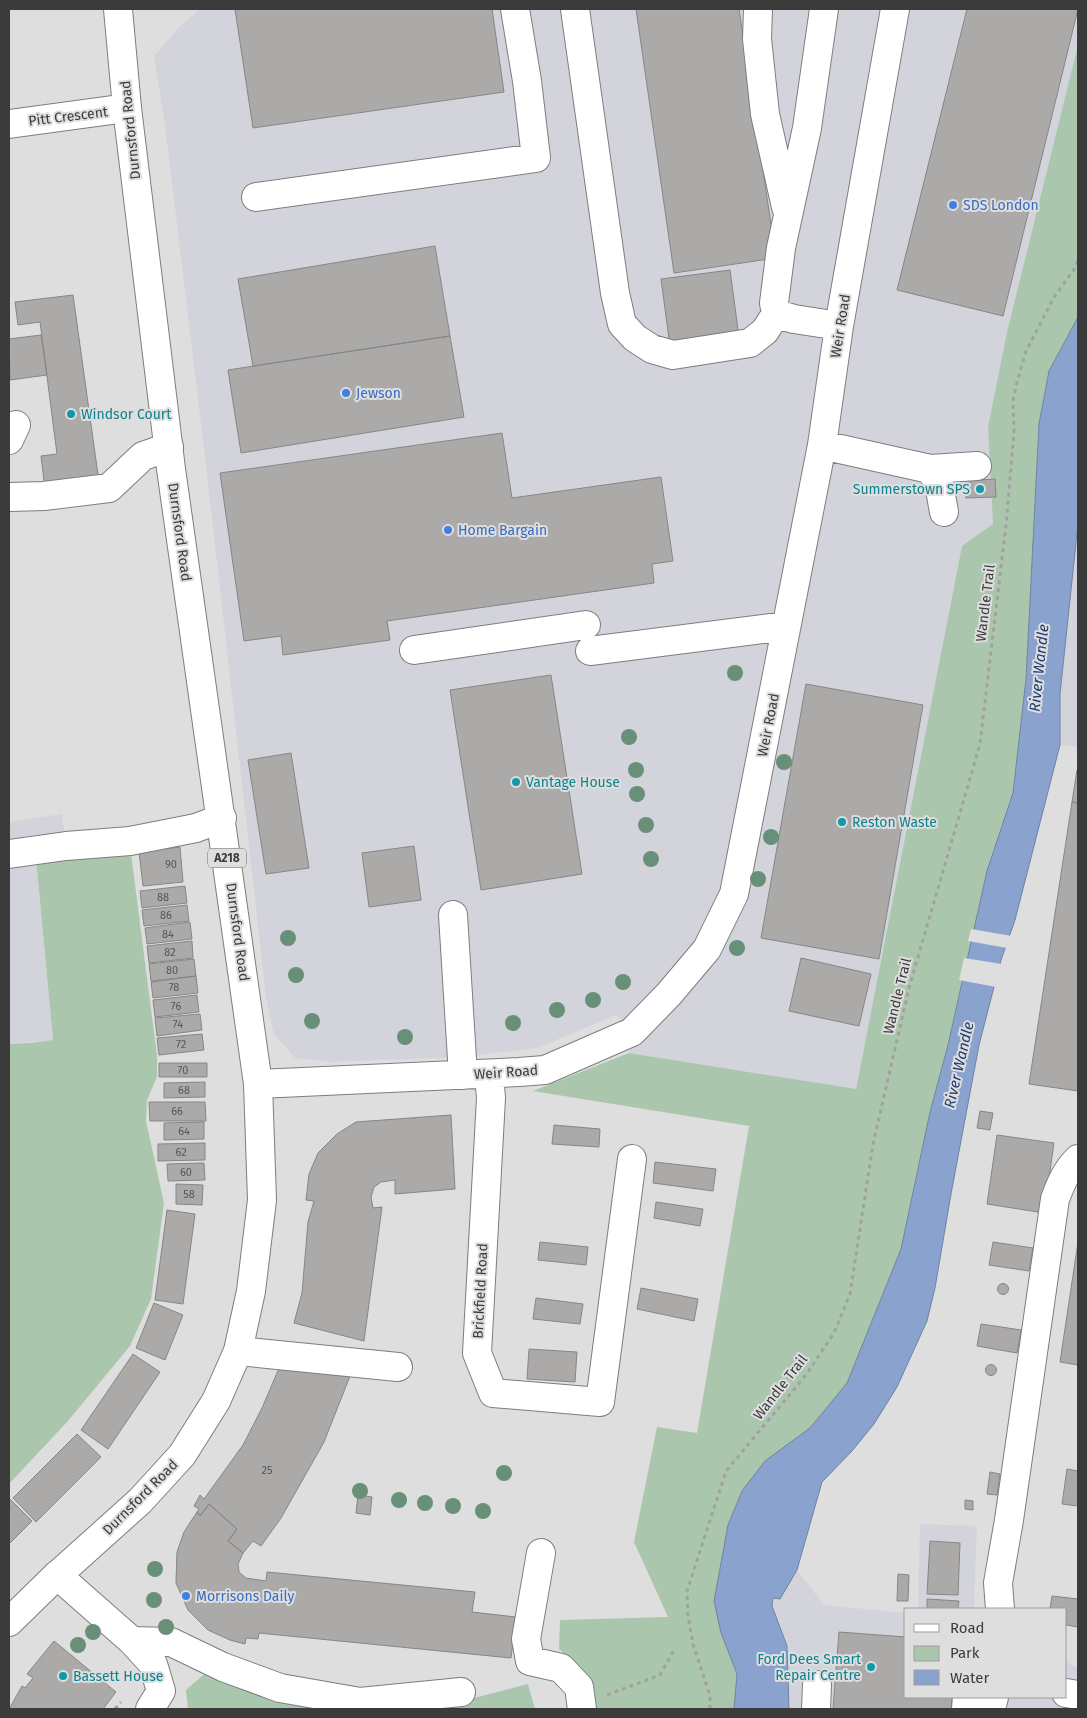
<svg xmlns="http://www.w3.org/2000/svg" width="1087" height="1718" font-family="'Fira Sans',sans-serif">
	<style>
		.built { fill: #d3d3dc }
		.green { fill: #aac7ae }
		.water { fill: #8aa2ce; stroke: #7283a2 }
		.pier { fill: #dededf }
		.building { fill: #acaaa9; stroke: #878685 }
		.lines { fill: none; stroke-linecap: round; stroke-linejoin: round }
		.minor-casing { stroke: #7d7d7f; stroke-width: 30 }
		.major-casing { stroke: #7d7d7f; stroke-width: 30 }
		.path { stroke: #a1a1a2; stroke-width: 3; stroke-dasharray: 4 4; stroke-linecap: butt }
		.minor { stroke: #fff; stroke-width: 28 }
		.major { stroke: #fff; stroke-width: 28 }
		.tree { fill: #688f77 }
		.shop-dot { fill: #3f7fe0; stroke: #dededf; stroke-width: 2 }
		.culture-dot { fill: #0f9aa8; stroke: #dededf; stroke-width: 2 }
		.labels { text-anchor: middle; stroke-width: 4; stroke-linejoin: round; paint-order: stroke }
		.number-label { font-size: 11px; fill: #575757 }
		.shield { fill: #dededf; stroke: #6c6c6d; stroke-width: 1 }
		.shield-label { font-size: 12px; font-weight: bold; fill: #3b3b3c }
		.street-label { font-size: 14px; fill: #3b3b3c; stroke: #dededf }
		.shop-label { font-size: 14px; fill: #366cbe; stroke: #dededf; text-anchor: start }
		.culture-label { font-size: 14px; fill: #0d838f; stroke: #dededf; text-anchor: start }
		.water-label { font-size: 15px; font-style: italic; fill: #1f3b72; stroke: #dededf }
	</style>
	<rect width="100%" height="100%" fill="#dededf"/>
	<path class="built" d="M201,9H1078V45L1007,332L988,427L993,524L962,547L856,1089L629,1053L632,1032L616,1015L537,1048L461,1057L332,1062L295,1058L274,1034L266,997L206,465L165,125L154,56L182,24Z
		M1078,524V747L1060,745V694Z
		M62,814L66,846L36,858L53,1040L9,1044V822Z
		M920,1524L977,1526L974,1609H918Z
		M797,1570L824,1605L906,1613V1697H1066V1661L1078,1669V1709H789L787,1646L772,1606L773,1598L780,1599Z"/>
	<path class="green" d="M1078,45V524L1060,694V745L1015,920L1001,960L979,1045L951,1194L935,1288L927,1321L897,1387L874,1424L852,1451L822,1482L797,1570L780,1599L773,1598L772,1606L787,1646L789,1709H597L593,1687L583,1670L559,1649L560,1620L668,1617L634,1542L657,1427L697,1433L749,1126L533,1091L629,1053L856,1089L962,546L993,524L988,427L1007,332Z
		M131,853L157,1056V1077L147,1100L146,1121L164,1203L151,1299L130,1346L68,1421L9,1484V1044L30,1043L53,1040L36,858Z
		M224,1674L347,1709H188L186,1690L203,1675Z
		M528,1684L535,1709H397L435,1708Z"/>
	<path class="water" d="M1078,317V524L1060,694V745L1015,920L1001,960L979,1045L951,1194L935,1288L927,1321L897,1387L874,1424L852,1451L822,1482L797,1570L780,1599L773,1598L772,1606L787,1646L789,1709H734L737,1674L721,1633L714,1601L728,1525L742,1491L765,1461L810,1428L847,1383L901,1249L930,1112L948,1045L987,871L1013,793L1026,679L1039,424L1049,371Z"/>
	<path class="pier" d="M971,929L1012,936L1007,948L968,941Z
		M964,958L1002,964L996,987L959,980Z"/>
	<path class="building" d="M235,9H492L504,92L253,128Z
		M636,9H739L776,258L674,273Z
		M967,9H1078L1003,316L897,290Z
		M435,246L450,336L253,366L238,279Z
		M730,270L739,337L670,346L661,279Z
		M73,295L99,482L45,489L41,456L57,454L40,322L18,325L15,302Z
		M41,335L47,375L10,380L9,339Z
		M450,336L464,417L241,453L228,370Z
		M502,433L512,498L661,477L673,561L652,564L654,583L387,621L390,640L283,655L281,636L244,641L220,473Z
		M995,479L996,497L966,498L965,481Z
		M551,675L582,874L481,890L450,690Z
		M806,684L923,705L879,959L761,938Z
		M291,753L309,868L266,874L248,760Z
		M1077,770L1078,771V803L1072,802Z
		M1072,802L1078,803V1091L1029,1084Z
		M414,846L421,900L369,907L362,853Z
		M180,847L183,882L143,886L139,852Z
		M185,886L187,903L142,908L140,891Z
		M187,905L189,921L144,926L142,910Z
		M190,922L192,939L147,944L145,928Z
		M192,941L193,958L149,963L147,946Z
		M801,958L871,974L859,1026L789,1011Z
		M194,959L196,976L151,981L149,964Z
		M196,976L198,993L153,998L151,982Z
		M197,995L199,1012L155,1017L153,1000Z
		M200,1014L202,1030L157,1036L155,1018Z
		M202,1034L204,1050L159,1055L157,1038Z
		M159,1063H207V1077H159Z
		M205,1082V1097L164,1098V1083Z
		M149,1102H205L206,1121H150Z
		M980,1111L993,1113L990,1130L977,1128Z
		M451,1115L455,1189L395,1194V1180L381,1182L374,1187L371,1197L373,1208L382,1207L364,1341L294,1323L302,1293L308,1222L314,1201L306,1200L309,1174L318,1153L337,1134L356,1122Z
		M204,1122V1139L164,1140V1123Z
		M554,1125L600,1129L599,1147L552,1144Z
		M997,1135L1054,1143L1044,1213L987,1204Z
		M205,1143V1160L158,1161V1144Z
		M655,1162L716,1169L713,1191L653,1183Z
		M204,1163L205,1180L168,1181L167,1164Z
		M176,1184L203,1185L202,1205L176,1204Z
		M656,1202L703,1209L700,1226L654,1218Z
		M167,1210L195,1214L183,1304L155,1300Z
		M540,1242L588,1247L586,1265L538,1260Z
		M993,1242L1033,1248L1029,1271L989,1265Z
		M1078,1242V1365L1060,1362Z
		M997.5 1289a5.5 5.5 0 1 1 11 0a5.5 5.5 0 1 1-11 0Z
		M641,1288L698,1299L694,1321L637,1309Z
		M536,1298L583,1304L580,1324L533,1319Z
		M154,1303L183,1315L165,1360L136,1348Z
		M981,1324L1021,1330L1017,1353L977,1346Z
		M529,1349L577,1352L575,1382L527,1379Z
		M133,1354L160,1372L108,1449L81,1430Z
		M985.5 1370a5.5 5.5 0 1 1 11 0a5.5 5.5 0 1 1-11 0Z
		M280,1366L350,1376L324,1442L281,1518L261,1546L253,1541L243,1553L228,1541L237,1529L209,1504L200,1516L197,1512L199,1509L194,1506L200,1495L204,1499L243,1445L262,1408Z
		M77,1434L101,1457L36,1522L13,1498Z
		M1067,1469L1078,1471V1506L1062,1504Z
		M990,1472L1000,1474L997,1495L987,1494Z
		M358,1495L372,1497L370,1515L356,1513Z
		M9,1498L32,1521L9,1544Z
		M965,1500L973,1501V1510L965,1509Z
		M209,1504L237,1529L228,1541L243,1553L238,1564L239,1572L246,1578L266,1581L267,1572L475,1592L472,1612L516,1617L511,1658L259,1633L258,1639L246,1638L245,1644L230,1640L208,1630L188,1610L176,1583L177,1552L184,1532L197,1512L200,1516Z
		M930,1541L960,1543L958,1595L927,1594Z
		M898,1574L909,1575L908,1601H897Z
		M1052,1596L1078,1599V1627L1066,1625V1609H1050Z
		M927,1599L959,1601L958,1609H927Z
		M839,1632L906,1637V1697H952L951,1709H833Z
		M54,1641L116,1692L103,1709H9L22,1686L25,1688L33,1678L27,1674Z"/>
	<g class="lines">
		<g class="minor-casing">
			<path id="minor" d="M575,9L615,293L622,324L635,338L652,349L673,355L750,343L765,331L776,314
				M758,9L757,39L765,114L786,207
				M824,9L807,128L781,248L774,303L776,314L794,319L839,326
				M9,124L127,108
				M256,197L536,158L527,81L515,9
				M9,440L16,425
				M822,445L930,469L939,484L944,512
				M930,469L977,466
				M9,497L44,496L109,488L143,456L169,447
				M414,650L586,625
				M590,651L786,626
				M9,854L66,846L130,841L196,828L222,818
				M453,915L463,1075
				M489,1074L491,1098L477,1353L493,1393L600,1402L632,1159
				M258,1084L519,1072L545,1070L632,1032L669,994L707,949L734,894L822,445L839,326L895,9
				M238,1351L398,1367
				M541,1553L526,1639L530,1661L561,1668L579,1687L582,1709
				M57,1575L132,1641L153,1664L161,1691L150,1709
				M1000,1609L998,1583L1009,1520L1055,1199C1061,1183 1066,1171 1078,1159
				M132,1641L171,1642L223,1667L280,1688L360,1702L461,1692
				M1066,1693L1078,1695
				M816,1709L817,1685
				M966,1709L967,1697
				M991,1709L994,1697"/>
		</g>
		<g class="major-casing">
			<path id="major" d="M9,1622L52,1580L140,1501L182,1455L216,1401L238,1351L251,1291L262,1200L258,1084L171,469L127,108L118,9"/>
		</g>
		<path class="path" d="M607,1695L660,1675L674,1650
			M115,1709L121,1702
			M710,1709V1696L693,1644L688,1617L687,1591L726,1471L806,1375L834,1333L850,1294L873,1144L909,988L980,744L1006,525L1014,432L1013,401L1016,386L1026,351L1037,330L1054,297L1075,268L1078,260"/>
		<use href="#minor" class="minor"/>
		<use href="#major" class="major"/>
	</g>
	<g class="tree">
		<circle cx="735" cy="673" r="8"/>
		<circle cx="629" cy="737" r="8"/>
		<circle cx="784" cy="762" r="8"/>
		<circle cx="636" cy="770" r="8"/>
		<circle cx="637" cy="794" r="8"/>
		<circle cx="646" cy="825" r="8"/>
		<circle cx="771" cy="837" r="8"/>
		<circle cx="651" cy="859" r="8"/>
		<circle cx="758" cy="879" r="8"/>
		<circle cx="288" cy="938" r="8"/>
		<circle cx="737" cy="948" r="8"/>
		<circle cx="296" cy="975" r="8"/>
		<circle cx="623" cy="982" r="8"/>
		<circle cx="593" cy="1000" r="8"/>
		<circle cx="557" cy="1010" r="8"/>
		<circle cx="312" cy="1021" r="8"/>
		<circle cx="513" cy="1023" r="8"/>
		<circle cx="405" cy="1037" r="8"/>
		<circle cx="504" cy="1473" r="8"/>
		<circle cx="360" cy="1491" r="8"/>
		<circle cx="399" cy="1500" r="8"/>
		<circle cx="425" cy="1503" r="8"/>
		<circle cx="453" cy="1506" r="8"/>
		<circle cx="483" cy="1511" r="8"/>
		<circle cx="155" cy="1569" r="8"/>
		<circle cx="154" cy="1600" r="8"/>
		<circle cx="166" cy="1627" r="8"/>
		<circle cx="93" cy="1632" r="8"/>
		<circle cx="78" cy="1645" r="8"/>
	</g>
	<g class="shop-dot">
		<circle cx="953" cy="205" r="5"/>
		<circle cx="346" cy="393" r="5"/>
		<circle cx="448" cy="530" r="5"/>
		<circle cx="186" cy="1596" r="5"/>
	</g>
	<g class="culture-dot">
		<circle cx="71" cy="414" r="5"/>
		<circle cx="980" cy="489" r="5"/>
		<circle cx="516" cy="782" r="5"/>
		<circle cx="842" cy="822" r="5"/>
		<circle cx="871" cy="1667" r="5"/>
		<circle cx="63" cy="1676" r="5"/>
	</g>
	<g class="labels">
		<g class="number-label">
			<text x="171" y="868">90</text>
			<text x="163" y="901">88</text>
			<text x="166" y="919">86</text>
			<text x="168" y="938">84</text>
			<text x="170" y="956">82</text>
			<text x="172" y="974">80</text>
			<text x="174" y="991">78</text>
			<text x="176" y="1010">76</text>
			<text x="178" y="1028">74</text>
			<text x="181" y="1048">72</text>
			<text x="183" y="1074">70</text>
			<text x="184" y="1094">68</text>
			<text x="177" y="1115">66</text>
			<text x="184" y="1135">64</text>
			<text x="181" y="1156">62</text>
			<text x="186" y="1176">60</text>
			<text x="189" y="1198">58</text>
			<text x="267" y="1474">25</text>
		</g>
		<rect class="shield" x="208" y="848.5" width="38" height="19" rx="4"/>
		<g class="shield-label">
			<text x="227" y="862">A218</text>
		</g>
		<g class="street-label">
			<text transform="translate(68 116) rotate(-7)" y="5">Pitt Crescent</text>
			<text transform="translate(130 130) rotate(-96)" y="5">Durnsford Road</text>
			<text transform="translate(840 326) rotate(-81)" y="5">Weir Road</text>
			<text transform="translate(180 532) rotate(82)" y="5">Durnsford Road</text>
			<text transform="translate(985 603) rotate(-83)" y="5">Wandle Trail</text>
			<text transform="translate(768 725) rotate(-79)" y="5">Weir Road</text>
			<text transform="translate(238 932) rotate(82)" y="5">Durnsford Road</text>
			<text transform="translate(897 996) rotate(-76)" y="5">Wandle Trail</text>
			<text transform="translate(506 1072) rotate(-4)" y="5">Weir Road</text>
			<text transform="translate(480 1291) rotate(-87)" y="5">Brickfield Road</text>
			<text transform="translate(780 1387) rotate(-52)" y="5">Wandle Trail</text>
			<text transform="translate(140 1497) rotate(-45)" y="5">Durnsford Road</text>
		</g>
		<g class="shop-label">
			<text x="963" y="210">SDS London</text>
			<text x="356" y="398">Jewson</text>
			<text x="458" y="535">Home Bargain</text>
			<text x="196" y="1601">Morrisons Daily</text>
		</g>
		<g class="culture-label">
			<text x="81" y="419">Windsor Court</text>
			<text x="970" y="494" text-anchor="end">Summerstown SPS</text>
			<text x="526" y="787">Vantage House</text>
			<text x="852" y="827">Reston Waste</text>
			<text x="861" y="1664" text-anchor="end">Ford Dees Smart<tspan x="861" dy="16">Repair Centre</tspan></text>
			<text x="73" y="1681">Bassett House</text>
		</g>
		<g class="water-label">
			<text transform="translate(1039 668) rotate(-84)" y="5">River Wandle</text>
			<text transform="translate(959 1065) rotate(-77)" y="5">River Wandle</text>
		</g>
	</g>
	<rect width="1087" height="1718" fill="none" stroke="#3b3b3c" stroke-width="20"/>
	<rect x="904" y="1608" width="162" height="90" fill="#dededf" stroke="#9d9d9e"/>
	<rect x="914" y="1624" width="25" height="8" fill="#ffffff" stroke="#9d9d9e"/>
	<text x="950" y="1633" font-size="15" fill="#3b3b3c">Road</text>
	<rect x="914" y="1646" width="25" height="15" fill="#aac7ae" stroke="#9d9d9e"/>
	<text x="950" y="1658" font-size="15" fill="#3b3b3c">Park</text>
	<rect x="914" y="1670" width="25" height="15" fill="#8aa2ce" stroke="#9d9d9e"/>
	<text x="950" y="1683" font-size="15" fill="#3b3b3c">Water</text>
</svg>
